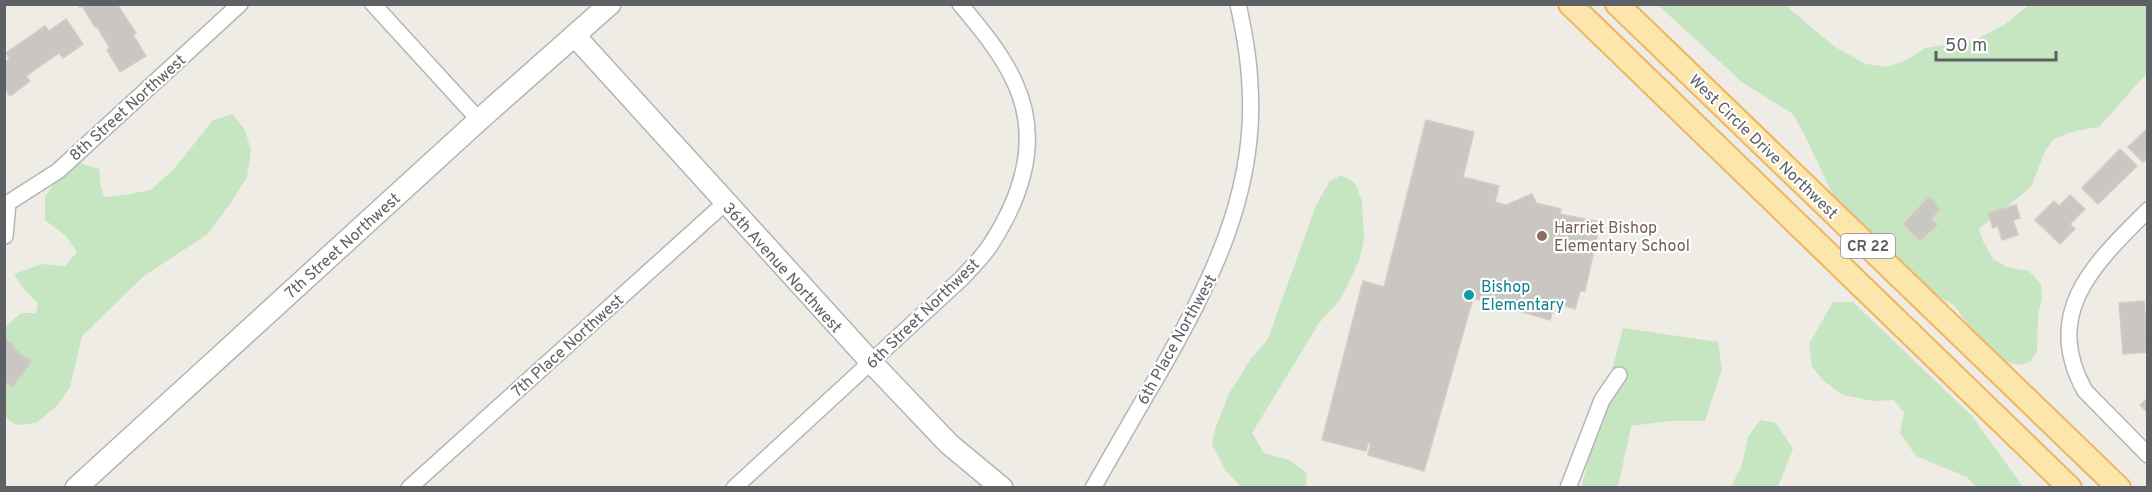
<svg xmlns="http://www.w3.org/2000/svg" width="2152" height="492" font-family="Overpass,sans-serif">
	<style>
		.green { fill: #c6e6c2 }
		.building { fill: #cac6c1; stroke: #d3ccc3; stroke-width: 1.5 }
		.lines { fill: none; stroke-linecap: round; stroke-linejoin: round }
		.street-casing { stroke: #b2b6b9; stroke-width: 18 }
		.secondary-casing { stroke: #b1b5b9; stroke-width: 24 }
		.primary-casing { stroke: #eeb55f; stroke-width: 26 }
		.street { stroke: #fff; stroke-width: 15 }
		.secondary { stroke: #fff; stroke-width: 21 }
		.primary { stroke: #fde6ac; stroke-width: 22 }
		.education-dot { fill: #8d6e63; stroke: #fff; stroke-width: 2 }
		.culture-dot { fill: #0f9aa8; stroke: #fff; stroke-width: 2 }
		.labels { text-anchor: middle; stroke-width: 4.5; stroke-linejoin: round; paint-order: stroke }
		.shield { fill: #fff; stroke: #8e9093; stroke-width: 1.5 }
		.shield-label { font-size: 15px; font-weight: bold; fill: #5d6165 }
		.street-label { font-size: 16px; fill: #5d6165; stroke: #fff }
		.education-label { font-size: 16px; fill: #785e54; stroke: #fff; text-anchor: start }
		.culture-label { font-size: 16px; fill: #0d838f; stroke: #fff; text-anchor: start }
	</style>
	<rect width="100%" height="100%" fill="#efebe5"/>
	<path class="green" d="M1658,5H1785L1835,47L1866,64L1888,67L1909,59L1925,48L1975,40L2004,25L2029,5H2147V73L2099,127L2075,131L2054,139L2045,151L2031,187L1979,229L1983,241L1993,259L2007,267L2029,271L2041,284L2042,299L2038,315L2037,351L2030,362L2019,365L2006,362L1967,323L1953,304L1932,294L1835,199L1805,136L1793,114L1742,82Z
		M232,114L245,130L251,150L247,177L232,201L208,234L144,276L82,336L70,387L57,406L36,423L16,425L5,417V327L21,313H36L38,304L23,288L14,274L42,264L65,266L77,252L67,237L45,220V197L58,178L80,163L99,169L100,182L104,197L125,195L151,190L175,168L212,121Z
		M1341,175L1355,183L1362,201L1364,239L1359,261L1340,300L1319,323L1252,433L1264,453L1289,460L1307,473L1306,487H1241L1226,471L1212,444L1215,429L1229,394L1250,360L1268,339L1316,205L1330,181Z
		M1833,302H1853L1972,416L2023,487H1976L1967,477L1916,456L1900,433L1904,413L1894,400L1873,401L1843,395L1824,381L1812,367L1809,344Z
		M1623,328L1718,342L1722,369L1705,421H1669L1631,426L1618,487L1581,488Z
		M1760,420L1776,423L1793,449L1778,487H1731L1742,465L1748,437Z"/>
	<path class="building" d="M78,4H117L136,33L133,35L146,56L120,72L107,50L110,48L97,27H95L82,6L79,7Z
		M66,19L83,44L63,58L59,53L26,76L30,81L10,96L4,87V63L10,59L6,53L45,26L49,31Z
		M1426,120L1474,132L1463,177L1499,186L1495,202L1506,205L1532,194L1536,203L1561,209L1560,214L1600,222L1585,291H1580L1575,309L1555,303L1550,320L1473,298L1424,471L1368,455L1371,443H1368L1366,451L1322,440L1363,281L1384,287Z
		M2148,128V158L2143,162L2128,147Z
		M2120,149L2137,166L2098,204L2082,188Z
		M2070,195L2085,209L2070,224L2075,229L2060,244L2035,220L2054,201L2059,206Z
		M1929,197L1940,209L1931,219L1937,225L1920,241L1903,224Z
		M2016,205L2020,218L2013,220L2018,235L2002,240L1998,226L1993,228L1988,213Z
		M2144,301L2148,352L2123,354L2119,303Z
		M4,338L13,345L12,347L31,362L12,387L4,381Z
		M2148,398V413L2140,405Z"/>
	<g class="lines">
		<g class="street-casing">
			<path id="street" d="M373,4L479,120
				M4,203H8L58,171L240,4
				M2148,210C2095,263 2041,312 2085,391L2148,455
				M5,236L8,203
				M409,488L725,203
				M734,488L961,279C971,268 983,257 991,244C1022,196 1041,139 1015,83C1002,54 981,29 960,4
				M1093,488C1114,451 1135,414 1157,377C1209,286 1257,194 1250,86C1249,58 1244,31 1238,4
				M1568,488L1602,400L1619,375"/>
		</g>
		<g class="secondary-casing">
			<path id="secondary" d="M575,36L871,362L949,444L1002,488
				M76,488L479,120L610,4"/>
		</g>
		<g class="primary-casing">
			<path id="primary" d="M1570,4L2070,488
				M1617,4L2119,488"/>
		</g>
		<use href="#street" class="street"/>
		<use href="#secondary" class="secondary"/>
		<use href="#primary" class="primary"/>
	</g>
	<circle class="education-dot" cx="1542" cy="236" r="6"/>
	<circle class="culture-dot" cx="1469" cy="295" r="6"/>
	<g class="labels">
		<rect class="shield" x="1841" y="234" width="54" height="24" rx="4.5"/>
		<g class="shield-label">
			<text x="1868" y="251">CR 22</text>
		</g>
		<g class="street-label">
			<text transform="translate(127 107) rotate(-42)" y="6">8th Street Northwest</text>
			<text transform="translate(1764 146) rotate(44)" y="6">West Circle Drive Northwest</text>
			<text transform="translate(342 245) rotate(-42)" y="6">7th Street Northwest</text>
			<text transform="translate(783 267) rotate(48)" y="6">36th Avenue Northwest</text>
			<text transform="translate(922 313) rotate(-44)" y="6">6th Street Northwest</text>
			<text transform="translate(1176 339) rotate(-61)" y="6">6th Place Northwest</text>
			<text transform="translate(567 345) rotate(-42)" y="6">7th Place Northwest</text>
		</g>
		<g class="education-label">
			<text x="1554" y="233">Harriet Bishop<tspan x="1554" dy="18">Elementary School</tspan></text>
		</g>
		<g class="culture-label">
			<text x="1481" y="292">Bishop<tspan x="1481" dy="18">Elementary</tspan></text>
		</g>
	</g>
	<rect width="2152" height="492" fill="none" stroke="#5d6165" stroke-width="12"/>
	<path d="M1936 51v9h120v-9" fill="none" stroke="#5d6165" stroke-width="3"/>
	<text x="1945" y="51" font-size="18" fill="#5d6165" stroke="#ffffff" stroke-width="4.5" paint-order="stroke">50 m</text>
</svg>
